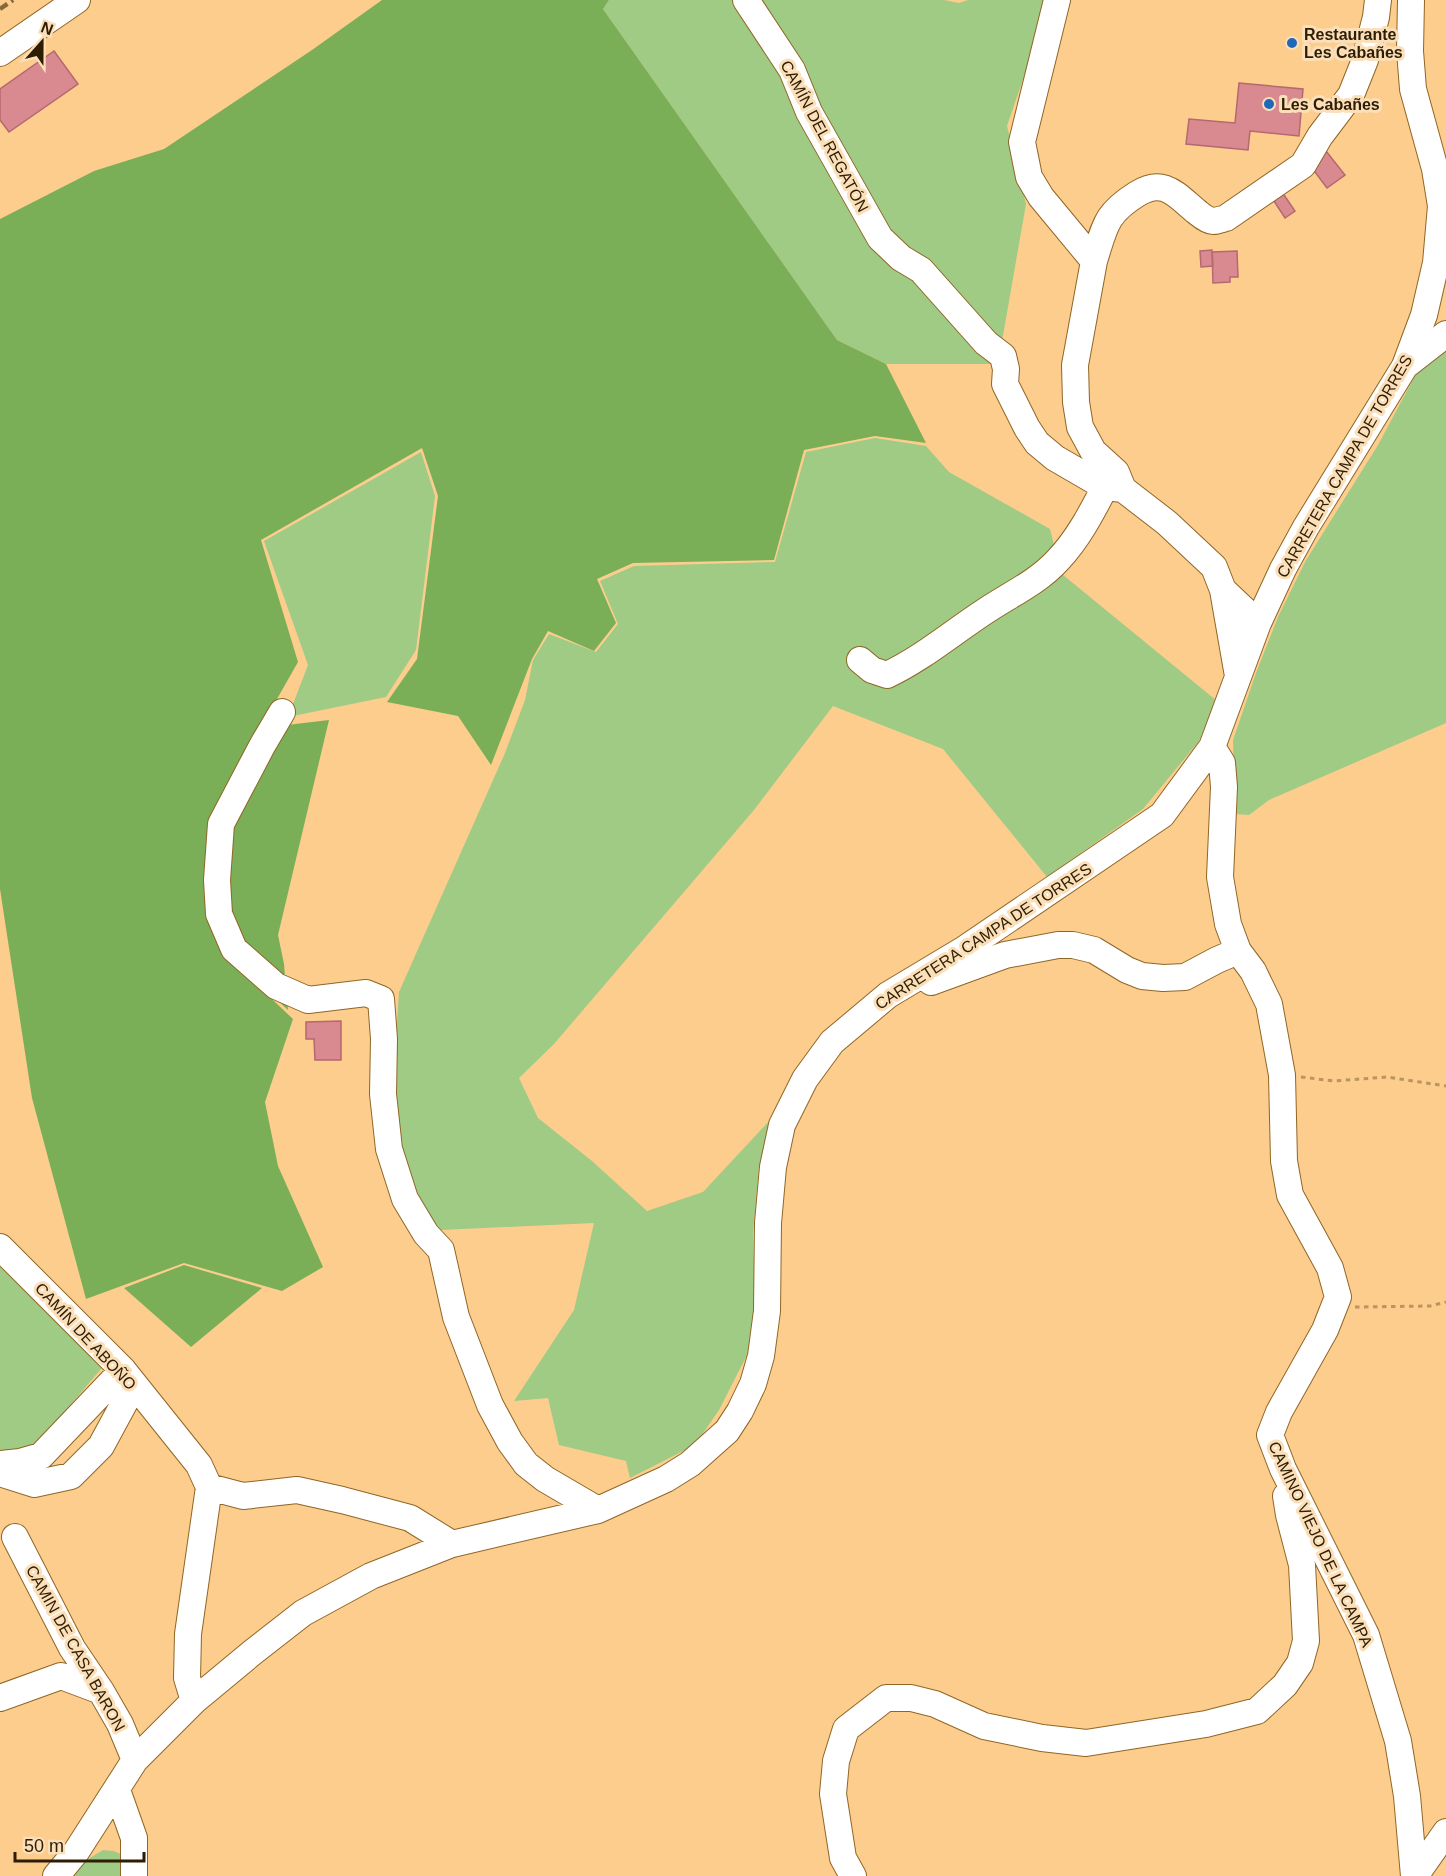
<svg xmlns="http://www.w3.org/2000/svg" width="1446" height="1876" font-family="Helvetica,sans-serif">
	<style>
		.green { fill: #9fcb85 }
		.forest { fill: #7aaf58 }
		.building { fill: #d88a90; stroke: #b46870; stroke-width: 1.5 }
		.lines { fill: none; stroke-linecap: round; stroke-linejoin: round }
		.minor-casing { stroke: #906625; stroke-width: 28 }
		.path { stroke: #ba9461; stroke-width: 3; stroke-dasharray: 4.5 4.5; stroke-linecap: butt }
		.minor { stroke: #fff; stroke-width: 26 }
		.rail { stroke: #87683e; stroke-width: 4.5; stroke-dasharray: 9 4.5; stroke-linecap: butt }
		.poi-dot { fill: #2068b8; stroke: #fbdfb9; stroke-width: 2 }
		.labels { text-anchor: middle; stroke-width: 6; stroke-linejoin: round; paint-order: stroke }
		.poi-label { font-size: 16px; font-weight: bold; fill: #2e1d03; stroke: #fbdfb9; text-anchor: start }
		.street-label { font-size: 16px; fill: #2e1d03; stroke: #fbdfb9 }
	</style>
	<rect width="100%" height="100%" fill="#fdcd8e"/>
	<path class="green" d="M609,0H944L959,3L968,0H1050L1007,126L1026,204L998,364H886L837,340L603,9Z
		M1446,343V723L1269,800L1249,815L1235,814L1233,740L1256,673L1278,617L1305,562L1378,445L1424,359Z
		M875,438L926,446L949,472L1050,529L1055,549L1046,561L1217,701L1199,741L1143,809L1047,877L943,749L833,706L754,810L554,1044L519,1078L538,1118L592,1161L647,1211L703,1192L772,1118L759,1166L753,1233L755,1307L747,1355L719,1410L695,1445L630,1478L626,1461L559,1445L548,1398L514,1401L574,1310L594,1223L441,1230L407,1190L390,1122L399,992L505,753L525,700L533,660L549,634L596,652L618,624L600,581L634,566L775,562L806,452Z
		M421,452L435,496L416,650L386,697L288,717L308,665L264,541Z
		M0,1258L106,1363L34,1448L0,1453Z
		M103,1850L114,1851L123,1855L124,1876H73L88,1859Z"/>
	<path class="forest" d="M382,0H609L603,9L837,340L886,364L926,443L875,436L804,450L774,560L633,563L597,579L616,623L594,651L548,631L532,659L491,765L458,716L387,702L417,659L438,496L422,448L261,540L298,662L215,808L207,892L224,954L293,1019L265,1102L278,1166L323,1267L282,1291L184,1263L86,1299L32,1098L0,889V219L94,171L164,149L312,50Z
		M329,720L278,935L284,964L288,1010L226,953L217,809L287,725Z
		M184,1265L262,1288L191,1347L124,1288Z"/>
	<path class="building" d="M54,51L78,84L9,132L0,120V89Z
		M1239,83L1303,89L1299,136L1250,131L1248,150L1186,144L1189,119L1235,123Z
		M1326,151L1345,175L1327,188L1309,164Z
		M1282,192L1295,211L1285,218L1272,198Z
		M1212,250L1213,266L1201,267L1200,251Z
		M1237,251L1238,277H1230V282L1213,283L1212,252Z
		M341,1021V1060H315L314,1039H306V1022Z"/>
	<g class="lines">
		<g class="minor-casing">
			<path id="minor" d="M746,0L792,70L809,112L880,238L901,258L921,270L986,343L1003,356L1006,369L1005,384L1027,428L1037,443L1055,458L1105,487L1123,489
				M1057,0L1022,142L1029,177L1041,197L1094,261L1075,365L1076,402L1080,427L1093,451L1116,472L1123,489
				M0,53L77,0
				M1094,261C1105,226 1105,214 1137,194C1164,177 1176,195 1197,212C1202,216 1206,220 1213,221C1217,221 1222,219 1226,218L1303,165L1320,136L1351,95L1365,60L1376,17L1378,0
				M1405,366L1446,334
				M1123,489L1167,523L1214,567L1223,590L1258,623
				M1223,590L1238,676
				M860,660L872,670L887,675C923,658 953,632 987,610C1011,594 1038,582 1058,560C1078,539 1092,512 1105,487
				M282,712L262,746L221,824L217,880L219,914L234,949L276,986L308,1000L366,993L381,999L384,1039L383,1094L389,1149L405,1199L426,1234L441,1250L456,1317L490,1405L510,1442L526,1464L545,1479L598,1510
				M1212,747L1222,763L1224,787L1220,877L1228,924L1238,951L1253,971L1269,1004L1282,1075L1284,1161L1290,1195L1330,1268L1338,1297L1325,1330L1279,1412L1270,1435L1283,1469L1366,1635L1398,1741L1407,1796L1414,1876
				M931,982L1005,955L1058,945H1073L1094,950L1127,970L1142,976L1163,978L1185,977L1217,960L1238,951
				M0,1247L123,1370L199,1465L209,1487L188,1634L187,1678L194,1701
				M0,1464L20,1462L41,1456L123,1370
				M0,1473L34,1484L71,1476L101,1446L134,1385
				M209,1487L243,1496L297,1490L342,1500L410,1518L452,1544
				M15,1537L72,1648L101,1691L120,1724L135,1760
				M0,1698L61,1676L101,1691
				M117,1790L134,1838V1876
				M56,1876L76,1852L135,1760L194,1701L253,1652L303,1613L371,1576L452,1544L598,1510L666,1479L690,1464L727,1431L740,1411L753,1384L761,1356L767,1311L768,1223L773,1167L782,1125L805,1079L832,1042L888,995L963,950L1162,815L1212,747L1258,623L1283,569L1306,527L1405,366L1424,315L1436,263L1441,206L1435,169L1413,89L1410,51L1411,0
				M853,1876L843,1858L833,1794L836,1761L846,1729L886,1698H911L935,1704L984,1726L1042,1738L1086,1743L1206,1724L1257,1711L1285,1685L1300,1663L1306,1641L1302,1565L1289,1515L1286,1496
				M1415,1876L1446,1832"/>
		</g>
		<path class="path" d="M1301,1077L1334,1081L1387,1077L1446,1086
			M1355,1307L1430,1306L1446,1302"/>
		<use href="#minor" class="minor"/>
		<path class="rail" d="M0,9L13,0"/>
	</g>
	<g class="poi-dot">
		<circle cx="1292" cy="43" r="6"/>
		<circle cx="1269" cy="104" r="6"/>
	</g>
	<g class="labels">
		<g class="poi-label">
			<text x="1304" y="40">Restaurante<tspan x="1304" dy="18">Les Cabañes</tspan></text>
			<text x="1281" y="110">Les Cabañes</text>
		</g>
		<g class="street-label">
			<text transform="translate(825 136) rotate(62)" y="6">CAMÍN DEL REGATÓN</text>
			<text transform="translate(1344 466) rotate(-60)" y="6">CARRETERA CAMPA DE TORRES</text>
			<text transform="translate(983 936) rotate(-33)" y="6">CARRETERA CAMPA DE TORRES</text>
			<text transform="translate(86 1336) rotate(47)" y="6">CAMÍN DE ABOÑO</text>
			<text transform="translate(1321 1544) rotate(65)" y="6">CAMINO VIEJO DE LA CAMPA</text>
			<text transform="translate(76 1648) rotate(61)" y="6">CAMIN DE CASA BARON</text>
		</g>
	</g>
	<g transform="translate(42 42) rotate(21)" stroke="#fbdfb9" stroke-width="4.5" paint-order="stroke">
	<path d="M0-4.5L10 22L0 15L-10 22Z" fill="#2e1d03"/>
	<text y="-9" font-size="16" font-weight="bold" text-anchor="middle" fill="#2e1d03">N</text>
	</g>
	<path d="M15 1852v9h129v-9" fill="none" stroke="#2e1d03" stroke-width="3"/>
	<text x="24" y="1852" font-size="18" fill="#2e1d03" stroke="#fbdfb9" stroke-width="4.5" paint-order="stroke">50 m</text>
</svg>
